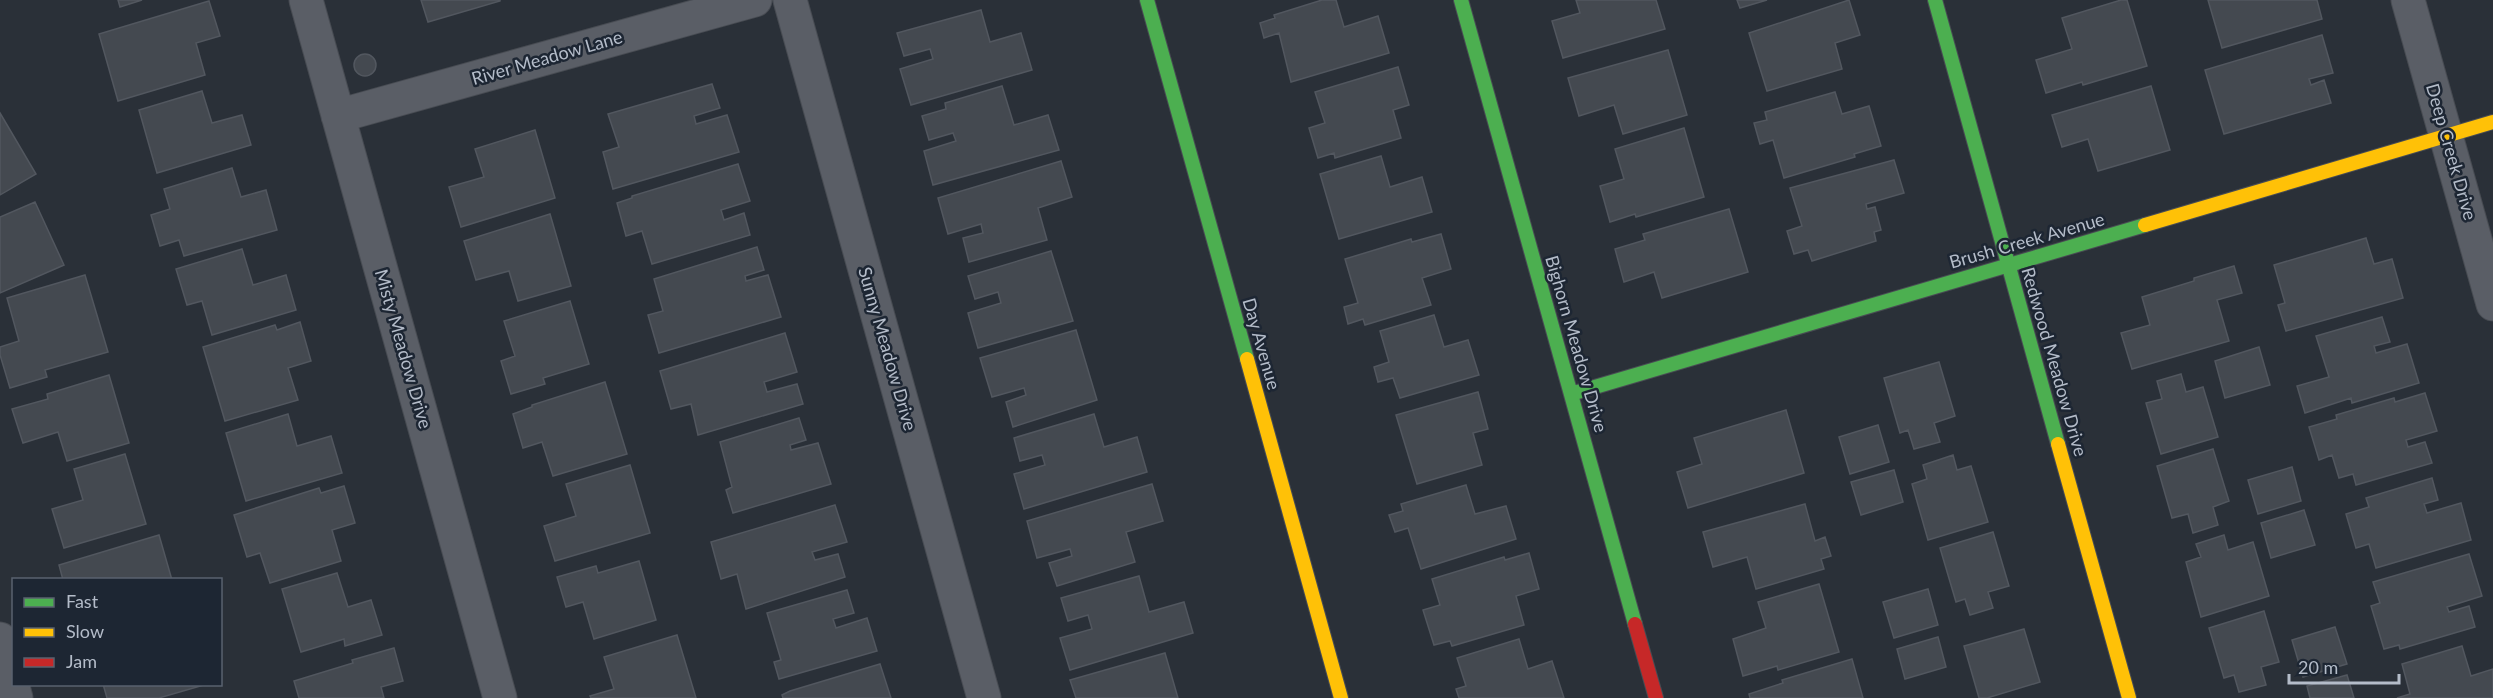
<svg xmlns="http://www.w3.org/2000/svg" width="2493" height="698" font-family="Lato,sans-serif">
	<style>
		.building { fill: #444950; stroke: #52575f; stroke-width: 1.5 }
		.lines { fill: none; stroke-linecap: round; stroke-linejoin: round }
		.street-casing { stroke: #484c53; stroke-width: 35 }
		.fast-casing { stroke: #484c53; stroke-width: 16 }
		.slow-casing { stroke: #484c53; stroke-width: 16 }
		.jam-casing { stroke: #484c53; stroke-width: 16 }
		.street { stroke: #5a5e66; stroke-width: 33 }
		.fast { stroke: #4caf50; stroke-width: 14 }
		.slow { stroke: #ffc107; stroke-width: 14 }
		.jam { stroke: #c62828; stroke-width: 14 }
		.labels { text-anchor: middle; stroke-width: 5; stroke-linejoin: round; paint-order: stroke }
		.street-label { font-size: 18px; fill: #b4bcc9; stroke: #1d2633 }
	</style>
	<rect width="100%" height="100%" fill="#2a3038"/>
	<path class="building" d="M118,0H142L120,7Z
		M421,0H500V1L428,22Z
		M1322,0H1336L1344,27L1378,16L1389,53L1291,82L1279,33L1264,38L1260,23L1275,18L1274,15Z
		M1576,0H1656L1665,29L1563,58L1552,21L1580,13Z
		M1737,0H1767L1740,8Z
		M1849,0L1860,35L1835,43L1842,69L1767,91L1749,33Z
		M2121,0H2127L2147,66L2083,85L2082,82L2046,93L2036,60L2072,49L2062,18Z
		M2208,0H2317L2322,19L2222,48Z
		M209,1L220,36L196,43L205,75L118,101L99,34Z
		M981,10L990,42L1021,33L1032,70L911,105L900,69L933,59L930,49L904,56L897,33Z
		M2322,35L2333,73L2309,79L2311,85L2324,80L2331,103L2224,134L2205,70Z
		M1668,50L1687,115L1623,134L1614,105L1579,116L1568,78Z
		M354 65a11 11 0 1 1 22 0a11 11 0 1 1-22 0Z
		M1398,67L1409,105L1393,110L1401,138L1335,158L1334,153L1318,158L1309,128L1325,123L1315,92Z
		M712,84L720,108L694,116L696,124L727,115L739,152L613,189L603,152L619,147L608,114Z
		M1002,86L1014,125L1048,115L1059,150L933,185L924,151L956,141L953,133L929,140L922,116L946,109L945,103Z
		M2151,86L2170,150L2098,171L2088,139L2062,147L2052,115Z
		M202,91L212,123L242,115L251,145L157,173L139,110Z
		M1835,92L1842,114L1869,106L1881,146L1854,154L1855,157L1784,178L1773,140L1760,144L1754,123L1767,120L1765,112Z
		M0,113L36,174L0,195Z
		M1684,128L1704,197L1636,217L1635,214L1610,222L1600,186L1624,179L1615,149Z
		M535,130L555,198L461,227L449,187L484,177L475,149Z
		M1381,156L1390,187L1422,177L1432,212L1339,239L1320,174Z
		M1894,160L1904,193L1866,204L1867,209L1875,207L1881,230L1874,232L1876,241L1812,261L1808,250L1794,254L1787,231L1802,226L1790,188Z
		M1061,161L1072,197L1038,208L1047,240L969,262L963,238L983,233L981,224L948,234L938,198Z
		M738,164L750,201L721,210L724,220L744,213L750,235L652,264L642,231L626,236L617,203L632,198V196Z
		M232,168L241,197L266,190L277,230L184,256L179,240L160,246L151,215L170,209L164,189Z
		M35,202L64,265L0,293V217Z
		M1729,209L1748,272L1662,298L1654,272L1624,282L1615,249L1645,240L1643,234Z
		M550,214L571,286L518,301L509,271L476,280L464,241Z
		M1441,234L1451,269L1422,278L1431,305L1365,325L1363,319L1348,324L1344,307L1358,303L1345,259L1411,239L1412,242Z
		M2366,238L2374,264L2392,259L2403,298L2286,331L2278,305L2285,303L2274,265Z
		M757,247L764,270L745,276L746,281L768,275L781,317L659,353L648,315L663,311L654,279Z
		M242,249L253,285L286,275L296,310L212,335L202,301L187,305L176,269Z
		M1051,251L1073,321L978,348L968,313L1001,303L998,292L975,299L968,276Z
		M2234,266L2242,293L2217,300L2229,341L2132,369L2121,333L2150,325L2142,297L2194,281V278Z
		M85,275L108,352L45,370L47,377L10,388L0,355V347L19,341L7,298Z
		M570,301L589,364L543,378L545,384L511,394L501,361L515,356L504,321Z
		M1434,315L1444,347L1468,340L1479,375L1400,398L1393,378L1378,382L1374,367L1389,362L1380,331Z
		M2382,317L2390,342L2374,346L2376,353L2407,344L2419,383L2352,403L2351,398L2305,413L2297,386L2329,377L2316,336Z
		M300,322L311,361L288,368L298,400L225,421L203,347L275,325L277,330Z
		M1076,330L1097,400L1013,427L1006,402L1026,395L1024,388L992,397L980,358Z
		M785,333L797,372L764,382L767,392L797,384L803,404L698,435L691,404L671,409L660,371Z
		M2259,347L2270,385L2225,398L2215,361Z
		M1939,362L1955,416L1934,423L1940,442L1914,449L1908,430L1900,433L1884,378Z
		M2181,374L2186,392L2203,387L2218,437L2161,454L2146,403L2162,399L2157,381Z
		M109,375L129,443L67,461L58,432L23,443L12,409L48,399L47,394Z
		M605,382L627,454L553,476L542,442L523,448L513,414L532,407V405Z
		M1478,392L1488,429L1473,433L1482,465L1417,484L1396,415Z
		M2425,393L2437,431L2406,440L2408,447L2425,442L2432,463L2356,485L2353,474L2339,478L2332,455L2319,460L2309,427L2337,419L2336,415L2394,398L2395,402Z
		M1786,410L1804,473L1688,508L1677,472L1702,464L1694,438Z
		M288,414L297,446L331,436L342,473L246,501L226,433Z
		M1094,414L1104,447L1137,437L1147,472L1024,509L1014,474L1045,465L1042,455L1020,461L1014,438Z
		M799,418L806,440L790,445L791,450L818,443L831,484L733,513L726,490L732,487L720,442Z
		M1878,425L1889,462L1850,474L1839,437Z
		M2213,449L2229,501L2213,507L2218,525L2193,533L2188,514L2172,518L2157,466Z
		M125,454L146,524L64,548L52,509L83,500L74,469Z
		M1953,455L1957,470L1971,466L1988,522L1928,540L1912,484L1927,479L1923,465Z
		M630,465L650,533L555,561L544,526L576,516L566,484Z
		M2292,467L2301,501L2258,514L2248,480Z
		M1894,470L1903,502L1861,515L1851,482Z
		M2432,478L2438,500L2424,504L2427,513L2461,503L2471,540L2376,568L2369,544L2356,548L2346,514L2369,507L2366,498Z
		M1152,484L1163,521L1126,532L1135,562L1057,586L1049,563L1072,556L1070,549L1037,558L1027,521Z
		M1466,485L1475,514L1506,506L1516,539L1421,569L1408,528L1395,532L1389,515L1403,511L1401,504Z
		M344,486L355,523L332,530L341,561L270,583L260,553L247,557L234,515L319,488L321,493Z
		M1805,504L1815,541L1825,537L1831,556L1821,559L1824,569L1756,589L1747,557L1713,567L1703,532Z
		M835,505L847,542L812,552L815,560L838,554L845,577L746,609L737,574L721,579L711,542Z
		M2304,510L2315,545L2271,558L2261,523Z
		M1993,532L2009,586L1988,592L1993,608L1970,615L1965,599L1956,602L1940,548Z
		M159,535L172,580H63L59,565Z
		M2224,535L2228,550L2253,542L2269,596L2201,617L2186,562L2201,557L2196,544Z
		M1529,553L1539,589L1516,596L1524,625L1452,646L1450,641L1434,645L1423,610L1440,605L1432,579L1504,557L1505,560Z
		M2469,554L2482,596L2447,607L2449,612L2469,606L2475,627L2400,649L2399,645L2384,649L2371,606L2380,603L2373,582Z
		M639,561L656,620L594,639L583,602L566,607L557,577L596,566L598,573Z
		M337,573L348,607L371,600L382,635L345,646L344,639L301,652L282,589Z
		M1139,576L1149,612L1184,602L1193,633L1070,670L1060,638L1092,629L1088,615L1068,621L1061,598Z
		M1819,584L1839,652L1778,670L1777,666L1743,676L1733,639L1766,628L1758,602Z
		M1928,589L1938,625L1894,638L1883,602Z
		M847,590L854,613L833,619L836,628L867,618L877,651L779,679L774,662L781,660L767,613Z
		M2264,611L2279,662L2261,667L2266,685L2239,692L2234,675L2224,678L2209,628Z
		M2335,627L2347,664L2303,677L2292,640Z
		M2024,629L2040,682L1987,698H1979L1964,646Z
		M677,635L696,698H591L590,696L614,689L604,657Z
		M1938,637L1946,667L1905,679L1897,649Z
		M1519,639L1528,669L1552,661L1564,698H1459L1456,689L1466,686L1457,658Z
		M2462,646L2471,676L2493,669V698H2397L2410,694L2402,664Z
		M394,648L403,681L381,687L384,698H299L294,681L353,663L352,660Z
		M1165,653L1178,698H1076L1070,680Z
		M1852,659L1863,698H1750L1749,694L1783,683L1782,680Z
		M880,664L891,698H783L782,695L790,691Z
		M2347,675L2354,698H2310L2307,686Z
		M103,684H204V685L159,698H107Z"/>
	<g class="lines">
		<g class="street-casing">
			<path id="street" d="M306,0L500,698
				M790,0L984,698
				M2408,0L2493,304
				M338,116L755,0
				M0,639L16,698"/>
		</g>
		<g class="fast-casing">
			<path id="fast" d="M1147,0L1247,359
				M1461,0L1635,624
				M1935,0L2058,444
				M1571,394L2145,225"/>
		</g>
		<g class="slow-casing">
			<path id="slow" d="M2145,225L2493,122
				M1247,359L1341,698
				M2058,444L2129,698"/>
		</g>
		<g class="jam-casing">
			<path id="jam" d="M1635,624L1656,698"/>
		</g>
		<use href="#street" class="street"/>
		<use href="#fast" class="fast"/>
		<use href="#slow" class="slow"/>
		<use href="#jam" class="jam"/>
	</g>
	<g class="labels">
		<g class="street-label">
			<text transform="translate(547 58) rotate(-16)" y="6">River Meadow Lane</text>
			<text transform="translate(2451 152) rotate(74)" y="6">Deep Creek Drive</text>
			<text transform="translate(2027 241) rotate(-16)" y="6">Brush Creek Avenue</text>
			<text transform="translate(1261 344) rotate(74)" y="6">Day Avenue</text>
			<text transform="translate(1576 344) rotate(74)" y="6">Bighorn Meadow Drive</text>
			<text transform="translate(403 349) rotate(74)" y="6">Misty Meadow Drive</text>
			<text transform="translate(887 349) rotate(74)" y="6">Sunny Meadow Drive</text>
			<text transform="translate(2054 362) rotate(74)" y="6">Redwood Meadow Drive</text>
		</g>
	</g>
	<rect x="12" y="578" width="210" height="108" fill="#1d2633" stroke="#59626f" stroke-width="1.5"/>
	<rect x="24" y="598" width="30" height="9" fill="#4caf50" stroke="#59626f" stroke-width="1.5"/>
	<text x="66" y="608" font-size="18" fill="#b4bcc9">Fast</text>
	<rect x="24" y="628" width="30" height="9" fill="#ffc107" stroke="#59626f" stroke-width="1.5"/>
	<text x="66" y="638" font-size="18" fill="#b4bcc9">Slow</text>
	<rect x="24" y="658" width="30" height="9" fill="#c62828" stroke="#59626f" stroke-width="1.5"/>
	<text x="66" y="668" font-size="18" fill="#b4bcc9">Jam</text>
	<path d="M2289 674v9h110v-9" fill="none" stroke="#b4bcc9" stroke-width="3"/>
	<text x="2298" y="674" font-size="18" fill="#b4bcc9" stroke="#1d2633" stroke-width="4.5" paint-order="stroke">20 m</text>
</svg>
